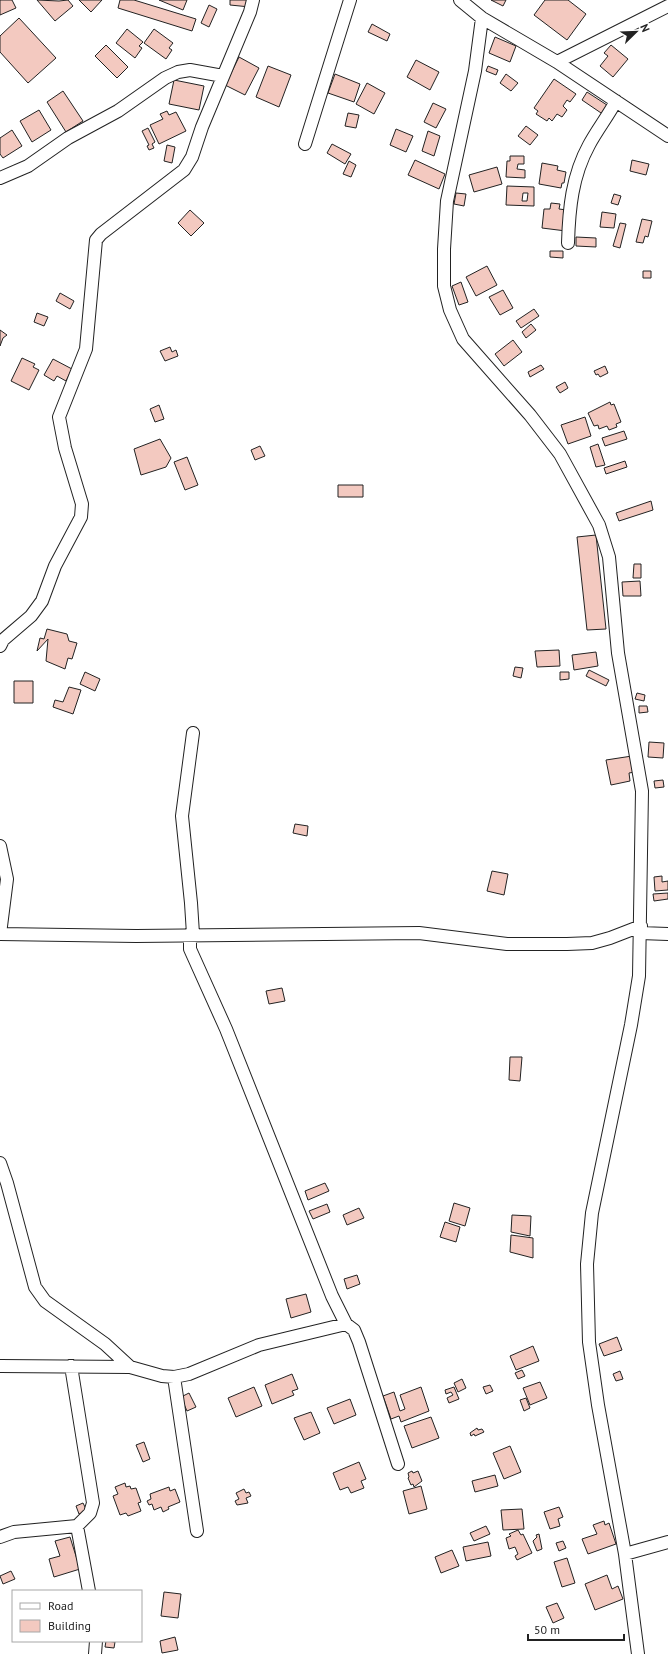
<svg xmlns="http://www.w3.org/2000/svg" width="668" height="1654" font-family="'PT Sans',sans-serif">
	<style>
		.building { fill: #f3c9c0; stroke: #222; fill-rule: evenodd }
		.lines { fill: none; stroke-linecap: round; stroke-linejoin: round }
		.minor-casing { stroke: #222; stroke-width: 14 }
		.minor { stroke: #fff; stroke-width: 12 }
	</style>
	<rect width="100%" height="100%" fill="#fff"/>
	<path class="building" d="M0,0H12L16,8L0,15Z
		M37,0L59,1L68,0L73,6L55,21Z
		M79,0H102L91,12Z
		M120,0H134L196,19L192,31L118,8Z
		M159,0H187L183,10Z
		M230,0H251L250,7L230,5Z
		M491,0H506L503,6Z
		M545,0H568L586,14L567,40L534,15Z
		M209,5L217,9L209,27L201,23Z
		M19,18L56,58L28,83L0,52V36Z
		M372,24L390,34L387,41L368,32Z
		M127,29L143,42L139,46L142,48L135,58L116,43Z
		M154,29L173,43L169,48L172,50L166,59L144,43Z
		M495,37L516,46L510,62L489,53Z
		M106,45L128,67L117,78L95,56Z
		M611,45L628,59L613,77L600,66L608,56L604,53Z
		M239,57L259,68L245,95L225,85Z
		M416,60L439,72L430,90L407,77Z
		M268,66L291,75L279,107L256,97Z
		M488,66L498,70L496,75L486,71Z
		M335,74L360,84L354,102L328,93Z
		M506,74L518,83L511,91L500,83Z
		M554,79L576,94L570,102L567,100L563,106L567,110L562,117L557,114L552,121L549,118L547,121L536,114L538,111L534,108Z
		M174,80L204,86L199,110L169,104Z
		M367,83L385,93L374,114L356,104Z
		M63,91L83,121L66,132L47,102Z
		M587,92L610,107L604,115L582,100Z
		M433,103L446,109L436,128L424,122Z
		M39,110L51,130L32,142L20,121Z
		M167,111L169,115L176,112L186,131L159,144L150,125L163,119L160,114Z
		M348,113L359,115L356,128L345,126Z
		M526,126L538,135L530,145L518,136Z
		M148,128L155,142L152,144L154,148L149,150L147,146L149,145L142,131Z
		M396,129L413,136L406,152L390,145Z
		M12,130L22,146L3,158L0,154V138Z
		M428,131L440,136L434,156L422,151Z
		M332,144L351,154L345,164L327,153Z
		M167,145L175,147L172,163L164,161Z
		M510,156H524V164H518L517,169L525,170V178L506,177L507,161H510Z
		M415,160L445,174L439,189L408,175Z
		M632,160L649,164L646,175L630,171Z
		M349,161L356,165L351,177L343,174Z
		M542,163L558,166L557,170L566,172L564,183H562L561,188L539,184Z
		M497,167L502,184L474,192L469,175Z
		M507,186L534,187V206L506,205ZM523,193H528L527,201H522Z
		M456,193L466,194L464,206L454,204Z
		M614,194L621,196L618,205L611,203Z
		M551,203L560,204L559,209L567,210L566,231L542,228L544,209H550Z
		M190,210L204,223L191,236L178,223Z
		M602,212L616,214L614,228L600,227Z
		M642,219L652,221L648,237L645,236L643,243L636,242Z
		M620,223L626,224L620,248L613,246Z
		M576,237L596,238V247L576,246Z
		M550,251H563V258L550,257Z
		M487,266L497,285L476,296L466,277Z
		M643,271H651V278H643Z
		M461,282L468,302L459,305L452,286Z
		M503,290L513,308L500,315L489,297Z
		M60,293L74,301L70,309L56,301Z
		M534,309L539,316L521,328L516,321Z
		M37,313L48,317L44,326L34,322Z
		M531,324L536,330L526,338L522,332Z
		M0,330L7,335L3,338L0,346Z
		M513,340L522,352L504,366L495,354Z
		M170,347L172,352L176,350L178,356L165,361L160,351Z
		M22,358L35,364L33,367L39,370L29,390L11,381Z
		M53,359L72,369L66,381L57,376L54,381L44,375Z
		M541,365L544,369L530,377L528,372Z
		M605,366L608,373L600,377L598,374L596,375L594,371Z
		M565,382L568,388L560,393L556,387Z
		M610,402L611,405L614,404L621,422L616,424L617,427L609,430L607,426L599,429L598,425L594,426L588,413Z
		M159,405L164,419L155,422L150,409Z
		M585,417L591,436L568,444L561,425Z
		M624,431L627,439L605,446L602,438Z
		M160,439L171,458L166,467L141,475L134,449Z
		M598,444L605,465L596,467L590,447Z
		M260,446L265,456L255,460L251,450Z
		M187,457L198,485L185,490L174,462Z
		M625,461L627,467L606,474L604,468Z
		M338,485H363V497H338Z
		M651,501L653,510L619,521L616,513Z
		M596,535L606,629L587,630L577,537Z
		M634,564H641V578H633Z
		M640,581L641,596H623L622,582Z
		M47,629L67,634L69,641L77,643L72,659L68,658L65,669L46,661L48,639L37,651L40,638L44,639Z
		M559,650L560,666L537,667L535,651Z
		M596,652L598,666L574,670L572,655Z
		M515,667L523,668L521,678L513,676Z
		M589,670L609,680L606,686L586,676Z
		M85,672L100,679L95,691L80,684Z
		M560,672H569V679L560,680Z
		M14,681H33V703H14Z
		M69,687L81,690L73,714L53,707L55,700L63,702Z
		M637,693L645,695L644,701L635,699Z
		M639,706H647L648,712L639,713Z
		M649,742L664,743L663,758L648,757Z
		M632,756L635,772L629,773L630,781L611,785L606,760Z
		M663,780L664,787L655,788L654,781Z
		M295,824L308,826L307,836L293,833Z
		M492,871L508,874L504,895L487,891Z
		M662,876V882L668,881V890L655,891L654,877Z
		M668,893V899L654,901L653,894Z
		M282,988L285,1001L269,1004L266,991Z
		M510,1057H522L520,1081L509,1080Z
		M325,1183L329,1191L308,1200L305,1191Z
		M454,1203L470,1208L465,1226L449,1221Z
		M327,1204L330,1212L313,1219L309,1211Z
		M359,1208L364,1218L347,1225L343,1215Z
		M512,1215L531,1216L530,1236L511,1232Z
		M445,1222L460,1227L456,1242L440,1237Z
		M511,1235L533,1238V1258L510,1252Z
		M357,1275L360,1284L347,1289L344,1279Z
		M306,1294L311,1312L291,1318L286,1299Z
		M617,1337L622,1350L604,1356L599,1344Z
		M533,1346L539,1361L516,1370L510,1356Z
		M522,1370L525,1376L518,1379L515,1373Z
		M620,1371L623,1379L616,1381L613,1374Z
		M292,1374L298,1389L292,1391L294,1395L272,1404L265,1385Z
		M462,1379L466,1388L458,1392L454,1383Z
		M540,1382L547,1398L530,1405L523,1388Z
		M490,1385L493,1391L486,1394L483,1387Z
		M254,1387L262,1406L236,1417L228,1398Z
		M421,1387L429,1411L401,1422L399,1416L391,1419L383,1396L394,1392L400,1411L405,1409L400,1395Z
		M454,1387L459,1399L449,1403L447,1398L453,1395L451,1392L446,1394L445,1390Z
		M189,1393L196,1407L187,1411L181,1397Z
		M526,1398L530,1408L524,1411L520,1400Z
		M350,1399L356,1415L334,1424L327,1408Z
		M311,1412L320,1433L304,1440L294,1418Z
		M431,1417L439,1438L412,1448L404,1426Z
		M477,1428L478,1430L482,1429L484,1432L475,1436L474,1434L471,1436L470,1433Z
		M144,1442L150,1459L143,1462L136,1445Z
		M510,1446L521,1472L504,1479L493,1453Z
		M359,1462L366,1479L361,1481L364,1488L351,1493L348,1487L340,1490L333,1473Z
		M412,1471L413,1473L418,1471L422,1481L414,1487L413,1484L411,1485L408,1478L409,1477L408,1473Z
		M495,1475L498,1486L475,1492L472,1481Z
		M125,1483L126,1487L130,1486L131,1489L136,1488L141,1502L138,1503L141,1511L128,1516L126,1513L120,1515L113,1496L118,1494L115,1487Z
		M421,1486L427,1509L409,1514L403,1491Z
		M169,1487L170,1491L175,1489L180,1502L168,1507L169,1509L163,1512L161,1507L154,1510L152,1504L149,1505L147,1501L151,1499L150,1494Z
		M244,1489L246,1493L249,1492L251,1496L246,1498L248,1503L237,1505L235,1501L239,1499L236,1493Z
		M83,1503L87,1511L79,1514L76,1506Z
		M559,1507L563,1517L558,1519L560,1526L550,1529L544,1512Z
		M522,1509L524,1529L503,1530L501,1510Z
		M604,1521L605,1525L609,1523L616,1544L588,1554L582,1539L597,1534L593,1525Z
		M486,1526L490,1534L474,1541L470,1533Z
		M518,1530L521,1535L523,1534L532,1553L517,1560L515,1556L518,1554L515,1547L509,1549L506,1538L511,1536L509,1534Z
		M539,1534L542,1549L537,1551L533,1541L537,1537L536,1535Z
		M70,1537L80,1569L54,1577L49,1559L60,1556L55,1541Z
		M563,1541L566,1548L559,1551L556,1543Z
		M488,1542L491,1556L466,1561L463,1547Z
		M452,1550L459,1566L441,1573L435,1557Z
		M567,1558L575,1583L562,1587L554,1562Z
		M11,1571L15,1579L3,1584L0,1576Z
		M607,1575L612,1589L618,1586L623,1599L595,1610L585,1584Z
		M164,1592L181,1594L178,1618L161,1616Z
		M557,1603L564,1618L553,1623L546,1607Z
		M175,1637L178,1650L162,1653L160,1641Z
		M106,1641L115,1642L114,1648L105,1647Z"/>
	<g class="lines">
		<g class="minor-casing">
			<path id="minor" d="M460,0L482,18L557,62L668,136
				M482,18L475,71L447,201L444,249V286L450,310L463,339L530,415L560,454L599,525L609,557L618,653L642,791L639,976L631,1025L592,1213L587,1264L589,1342L598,1405L625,1554L638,1654
				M557,62L668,6
				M305,144L350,0
				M0,178L28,166L68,138L118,111L165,78L178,72L190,70L223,76
				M568,243C569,209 572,176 589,145C597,130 608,116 616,101
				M0,646L3,640L31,616L42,601L55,566L81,517L82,504L65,448L59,417L86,349L96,240L101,234L184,170L192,157L202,127L250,12L253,0
				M193,733L182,816L191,903L193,934L190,941V949L226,1029L332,1296L346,1324
				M0,846L7,879L0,934
				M640,933L668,934
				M0,934L136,936L419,933L507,944H567L592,943L610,938L641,926
				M0,1163L7,1183L35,1287L45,1301L105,1344L130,1367
				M0,1366L130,1367L162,1376L174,1377L189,1374L259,1345L346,1324L354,1330L359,1342L398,1464
				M71,1366L93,1503L90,1513L77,1526L89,1591
				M174,1377L197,1531
				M0,1537L14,1532L77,1526
				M625,1554L668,1542
				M95,1654L96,1641"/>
		</g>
		<use href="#minor" class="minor"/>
	</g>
	<rect x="12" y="1590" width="130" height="52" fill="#ffffff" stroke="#a7a7a7"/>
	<rect x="20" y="1603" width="20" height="6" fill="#ffffff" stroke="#a7a7a7"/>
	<text x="48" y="1610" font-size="12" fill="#222222">Road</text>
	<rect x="20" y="1620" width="20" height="12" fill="#f3c9c0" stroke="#a7a7a7"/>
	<text x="48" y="1630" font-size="12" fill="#222222">Building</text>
	<g transform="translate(636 32) rotate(67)" stroke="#ffffff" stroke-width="3" paint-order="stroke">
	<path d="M0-3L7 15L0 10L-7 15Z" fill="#222222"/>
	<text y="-6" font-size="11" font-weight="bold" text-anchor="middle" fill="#222222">N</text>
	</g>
	<path d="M528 1634v6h96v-6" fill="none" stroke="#222222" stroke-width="2"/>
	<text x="534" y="1634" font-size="12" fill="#222222" stroke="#ffffff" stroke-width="3" paint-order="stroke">50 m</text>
</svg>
